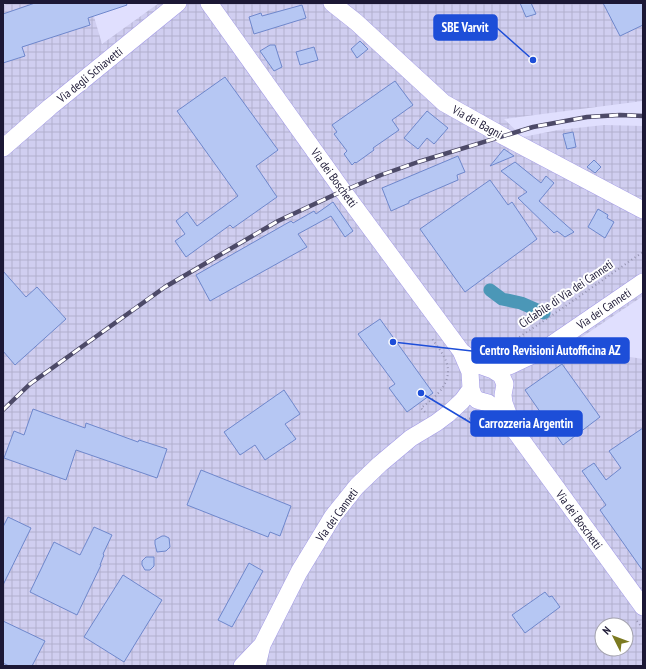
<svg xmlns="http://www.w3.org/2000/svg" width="646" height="669" font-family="'PT Sans Narrow',sans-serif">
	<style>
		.industrial { fill: url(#industrial-grid); fill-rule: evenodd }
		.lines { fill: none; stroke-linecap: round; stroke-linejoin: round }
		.canal { stroke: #4b97b7; stroke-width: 13 }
		.building { fill: #b6c7f3; stroke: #6e87cc }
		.minor-casing { stroke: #a49ce7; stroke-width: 18 }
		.path { stroke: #9694b2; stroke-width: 2; stroke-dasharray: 1 3; stroke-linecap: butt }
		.minor { stroke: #fff; stroke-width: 17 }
		.rail-casing { stroke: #4d4a68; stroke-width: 4.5 }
		.rail { stroke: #fff; stroke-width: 3; stroke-dasharray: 9; stroke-linecap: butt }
		.labels { text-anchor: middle; stroke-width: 4; stroke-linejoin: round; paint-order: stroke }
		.street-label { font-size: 12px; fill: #1c1835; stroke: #fff }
		.leader { fill: none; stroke: #1d4ed8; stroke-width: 1.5 }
		.callout-dot { fill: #1d4ed8; stroke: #fff; stroke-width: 1.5 }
		.callout { fill: #1d4ed8; stroke: #1d4ed8; stroke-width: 1.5 }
		.callout-label { font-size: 13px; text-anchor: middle; font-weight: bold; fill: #fff }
	</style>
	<defs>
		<pattern id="industrial-grid" width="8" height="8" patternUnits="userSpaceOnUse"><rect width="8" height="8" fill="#d0cef0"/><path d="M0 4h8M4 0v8" fill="none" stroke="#b2b0ce"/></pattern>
	</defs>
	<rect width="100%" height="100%" fill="#e0dffe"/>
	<path class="industrial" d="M10,3H90L102,44L159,3H643V101L504,119L523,137L558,130L604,125L643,126V296L567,347L643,359V666H3V5ZM602,625H626V649H602Z"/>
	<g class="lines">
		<path class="canal" d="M490,290L502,299L521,303L544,313"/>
	</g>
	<path class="building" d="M35,3H126L127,5L88,18L90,25L22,47L25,56L3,63V14Z
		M520,3H531L536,14L526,17Z
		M603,3H643V25L620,36Z
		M302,5L306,18L254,34L249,17L261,13L262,16Z
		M360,41L368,49L357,58L351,49Z
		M270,45H275L282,67L274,71L260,51Z
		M314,47L318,60L300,65L296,52Z
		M225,77L278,150L256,166L277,197L233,228L230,225L186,257L175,241L185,234L176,221L187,212L197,226L238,196L177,111Z
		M395,81L413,105L392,120L399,130L373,148L374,150L356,163L355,162L352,165L344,154L347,151L334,134L337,132L332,125Z
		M427,111L448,128L434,144L427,138L418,149L404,138Z
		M573,132L576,147L567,149L563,134Z
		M504,149L514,156L490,166Z
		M458,156L465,172L457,175L458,180L409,201V203L391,211L382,188Z
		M594,160L601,167L595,173L587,167Z
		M515,162L541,183L546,176L554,183L539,201L574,232L565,237L557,231L554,233L518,198L527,192L501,171Z
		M490,180L508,205L512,202L537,239L465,292L420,229Z
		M333,202L353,231L345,237L331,216L298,234L307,247L210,301L196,275L291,221L293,223L314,211L316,214Z
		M598,209L608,215L607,218L614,222L605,238L588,227Z
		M3,271L26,297L37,287L66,319L15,365L3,351Z
		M380,319L433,393L407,412L389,388L395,384L358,334Z
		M562,364L600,417L563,445L525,390Z
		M284,390L300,414L285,424L296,439L265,460L255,445L240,455L224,432Z
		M33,409L85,428L86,423L138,442L139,440L167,449L157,478L76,450L66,480L4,458L14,431L24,435Z
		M643,428V571L600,510L606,505L582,471L594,463L606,480L621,468L609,451Z
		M201,470L291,506L280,536L270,532L268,537L187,505Z
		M8,517L31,528L3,585V527Z
		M94,527L112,535L103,554L104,555L100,565H101L77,615L30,592L54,542L80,555Z
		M162,536H165L169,538L170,547L166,551L157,552L155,544V540Z
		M146,557H154V566L150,570H145L142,565V561Z
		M249,563L263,571L232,627L218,620Z
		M123,575L162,600L124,662L84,637Z
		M545,592L549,597L552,596L560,607L525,633L512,615Z
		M3,621L45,641L32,666H9L3,663Z"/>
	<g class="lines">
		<g class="minor-casing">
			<path id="minor" d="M209,3L343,191L461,351L470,372L471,389L473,395L477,400L488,403L496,409L510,424L643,607
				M332,3L356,22L444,103L503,136L643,210
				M3,148L50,107L178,3
				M462,352L479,365L493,370L501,375L505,384L503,395L504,403L511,422
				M493,370L509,366L545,349L643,282
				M242,666L260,647
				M257,666L262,645L299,572L333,516L357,486L380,464L411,438L436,423L448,414L462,401L471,389"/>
		</g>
		<path class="path" d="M487,352C502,351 517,338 530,330C568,305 605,278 643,252
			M425,412L421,408C436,397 454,382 446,361C443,353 436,345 431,337
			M465,419L474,418L486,420
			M637,621L643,629"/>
		<use href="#minor" class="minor"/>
		<g class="rail-casing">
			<path id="rail" d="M3,410L30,384L165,287L278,221L336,194L381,175L418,162L533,127L587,117L620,115L643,116"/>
		</g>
		<use href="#rail" class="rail"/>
	</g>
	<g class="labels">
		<g class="street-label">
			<text transform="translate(90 75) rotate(-39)" y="4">Via degli Schiavetti</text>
			<text transform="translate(477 122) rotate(29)" y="4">Via dei Bagni</text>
			<text transform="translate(334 178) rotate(54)" y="4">Via dei Boschetti</text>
			<text transform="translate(566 294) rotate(-34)" y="4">Ciclabile di Via dei Canneti</text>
			<text transform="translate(604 309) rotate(-34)" y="4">Via dei Canneti</text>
			<text transform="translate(337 515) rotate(-54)" y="4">Via dei Canneti</text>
			<text transform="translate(579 520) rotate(54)" y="4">Via dei Boschetti</text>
		</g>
	</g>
	<path class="leader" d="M533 60L497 28M393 342L472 351M421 393L471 423"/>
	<g class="callout-dot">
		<circle cx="533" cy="60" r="4"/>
		<circle cx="393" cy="342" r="4"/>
		<circle cx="421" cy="393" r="4"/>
	</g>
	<g class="callout">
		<rect x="434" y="15" width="63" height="25" rx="4"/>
		<rect x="472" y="338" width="157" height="25" rx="4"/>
		<rect x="471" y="411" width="111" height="25" rx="4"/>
	</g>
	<g class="callout-label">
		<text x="465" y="32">SBE Varvit</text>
		<text x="550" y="355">Centro Revisioni Autofficina AZ</text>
		<text x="526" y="428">Carrozzeria Argentin</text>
	</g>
	<rect width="646" height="669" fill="none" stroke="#1c1835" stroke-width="8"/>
	<g transform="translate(614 637) rotate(312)"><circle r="19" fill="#ffffff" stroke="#a4a3ae"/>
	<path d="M0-3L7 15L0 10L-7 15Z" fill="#7c7a21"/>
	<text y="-6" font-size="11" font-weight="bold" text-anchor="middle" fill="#1c1835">N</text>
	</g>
</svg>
